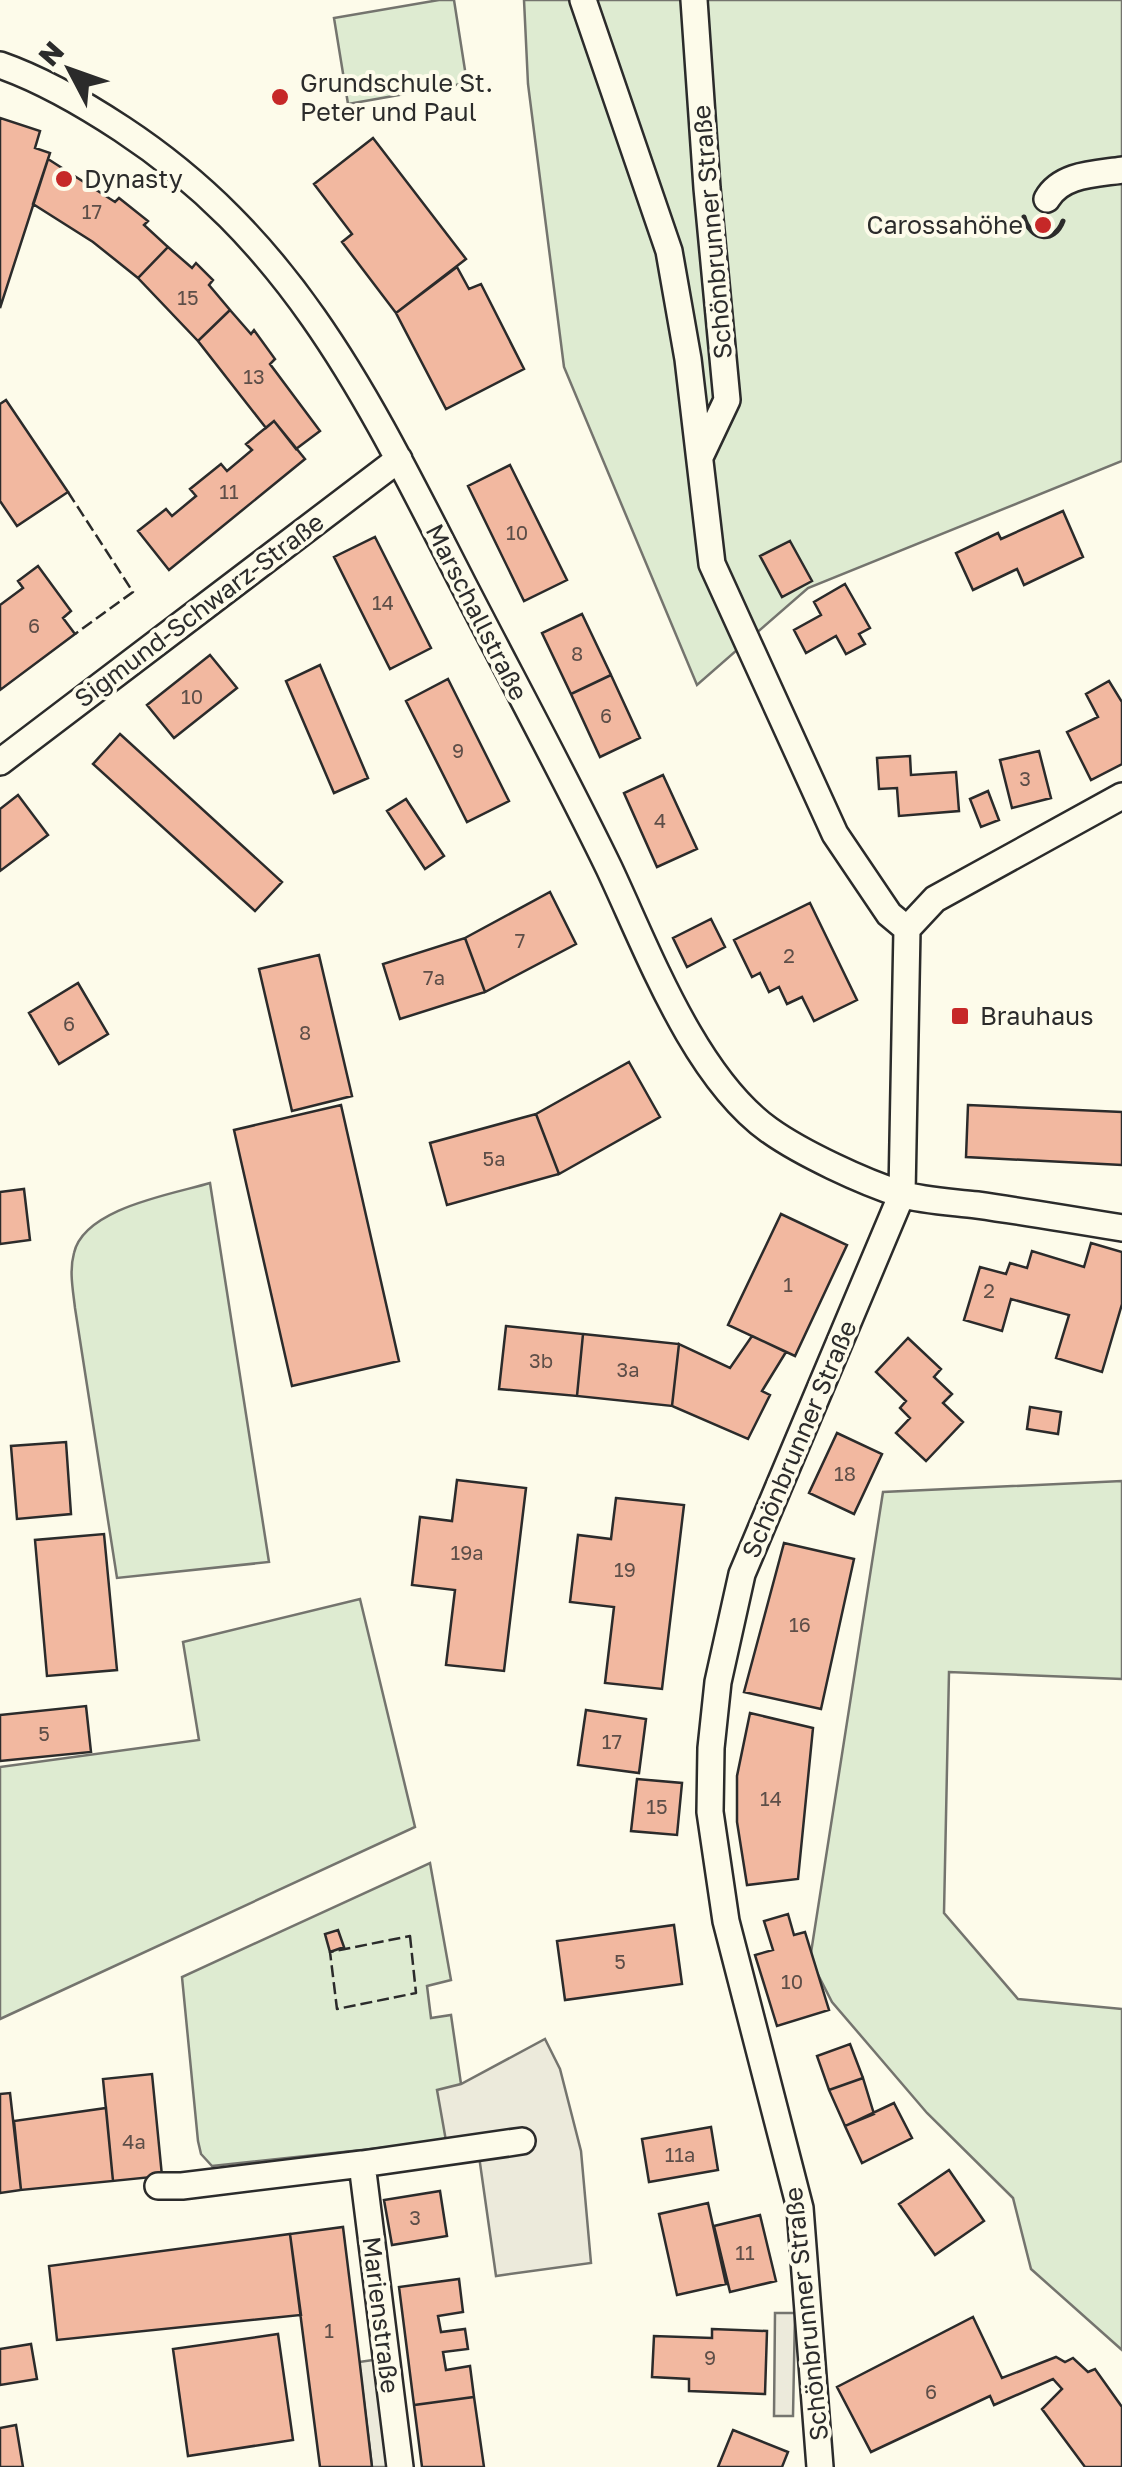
<svg xmlns="http://www.w3.org/2000/svg" width="1122" height="2467" font-family="'Golos Text',sans-serif">
	<style>
		.green { fill: #deebd1; stroke: #74746e; stroke-width: 2.5 }
		.parking { fill: #eceadb; stroke: #74746e; stroke-width: 2.5 }
		.building { fill: #f2b8a0; stroke: #2b2b2b; stroke-width: 2.5 }
		.lines { fill: none; stroke-linecap: round; stroke-linejoin: round }
		.street-casing { stroke: #2b2b2b; stroke-width: 30 }
		.street { stroke: #fdfbea; stroke-width: 25 }
		.fence { stroke: #2b2b2b; stroke-width: 2.5; stroke-dasharray: 12 5; stroke-linecap: butt }
		.wall { stroke: #2b2b2b; stroke-width: 5 }
		.poi-dot { fill: #c62828; stroke: #fdfbea; stroke-width: 4 }
		.labels { text-anchor: middle; stroke-width: 8; stroke-linejoin: round; paint-order: stroke }
		.number-label { font-size: 20px; fill: #5d4e48 }
		.poi-label { font-size: 25px; fill: #2b2b2b; stroke: #fdfbea; text-anchor: start }
		.street-label { font-size: 25px; fill: #2b2b2b; stroke: #fdfbea }
	</style>
	<rect width="100%" height="100%" fill="#fdfbea"/>
	<path class="green" d="M439,0H454L467,83L348,104L334,18Z
		M524,0H1122V461L808,588L697,685L564,367L528,84Z
		M210,1183L269,1562L117,1578L75,1308C73,1290 69,1271 74,1253C84,1208 173,1194 210,1183Z
		M1122,1481V1679L949,1672L944,1913L1018,1999L1122,2009V2350L1031,2269L1013,2198L927,2113L832,2002L810,1959L883,1492Z
		M360,1599L415,1827L0,2019V1767L199,1740L183,1642Z
		M430,1863L451,1980L427,1986L431,2018L451,2015L461,2084L446,2141L212,2166L201,2154L198,2141L182,1977Z"/>
	<path class="parking" d="M545,2039L560,2069L581,2151L591,2263L496,2276L479,2156L446,2141L437,2090L461,2084Z
		M775,2313H795L793,2416H774Z
		M380,2359L393,2467H372L359,2362Z"/>
	<path class="building" d="M0,118L40,131L35,148L50,153L0,308Z
		M373,138L466,259L396,313L342,242L352,234L314,184Z
		M48,159L115,202L119,198L148,221L144,225L168,247L138,278L93,242L33,204Z
		M168,247L192,268L196,263L213,280L209,285L230,310L198,341L138,278Z
		M457,267L469,289L481,284L524,369L446,409L396,313Z
		M230,310L251,334L254,330L275,359L270,364L320,431L296,449L274,421L266,428L198,341Z
		M6,400L68,492L17,526L0,501V404Z
		M274,421L305,459L169,570L138,531L166,509L172,516L196,496L190,489L221,464L227,471L252,450L246,444Z
		M510,465L567,580L524,601L468,486Z
		M1063,511L1083,557L1024,585L1017,569L973,590L956,553L998,533L1001,539Z
		M375,537L431,648L390,669L334,557Z
		M790,541L812,581L782,597L760,556Z
		M38,566L71,611L63,618L75,634L0,690V605L23,588L18,581Z
		M845,584L870,628L859,634L865,644L846,654L836,636L806,653L794,630L821,615L814,602Z
		M582,614L611,675L571,694L542,633Z
		M210,655L237,688L174,738L147,705Z
		M320,665L368,778L334,793L286,681Z
		M611,675L640,738L600,757L571,694Z
		M448,679L509,801L467,822L406,701Z
		M1109,681L1122,702V764L1091,780L1067,732L1098,717L1086,694Z
		M120,734L282,882L255,911L93,764Z
		M1039,751L1051,798L1012,808L1000,760Z
		M910,756L911,775L956,772L959,811L899,816L897,788L879,789L877,758Z
		M663,775L697,849L657,867L624,793Z
		M988,791L999,820L981,827L970,799Z
		M18,795L48,835L0,871V809Z
		M406,799L444,856L425,869L387,811Z
		M550,892L576,944L485,992L465,938Z
		M810,903L857,1000L814,1021L802,997L787,1004L779,987L769,992L760,973L752,977L734,940Z
		M711,919L725,947L687,967L673,938Z
		M465,938L485,992L400,1019L383,964Z
		M319,955L352,1096L292,1111L259,969Z
		M78,983L108,1034L59,1064L29,1013Z
		M629,1062L660,1117L559,1174L536,1114Z
		M341,1105L399,1361L292,1386L234,1130Z
		M968,1105L1122,1112V1165L966,1157Z
		M536,1114L559,1174L447,1205L430,1143Z
		M24,1189L30,1240L0,1244V1192Z
		M781,1214L847,1245L795,1356L728,1325Z
		M1091,1243L1122,1252V1304L1102,1372L1056,1358L1069,1315L1011,1299L1002,1331L964,1320L980,1267L1006,1274L1010,1263L1027,1268L1032,1251L1084,1267Z
		M506,1326L583,1334L577,1396L499,1389Z
		M583,1334L679,1344L672,1406L577,1396Z
		M752,1336L786,1352L762,1391L770,1395L748,1439L672,1406L679,1344L730,1368Z
		M908,1338L941,1369L934,1377L952,1394L943,1403L963,1422L926,1461L896,1433L910,1418L900,1408L906,1401L876,1372Z
		M1030,1407L1061,1412L1058,1434L1027,1429Z
		M837,1433L882,1454L854,1514L809,1493Z
		M66,1442L71,1514L17,1519L11,1446Z
		M457,1480L526,1488L504,1671L446,1665L455,1590L412,1585L420,1517L452,1521Z
		M616,1498L684,1505L662,1689L605,1683L614,1607L570,1602L578,1535L611,1539Z
		M104,1534L117,1670L47,1676L35,1540Z
		M784,1543L854,1559L821,1709L744,1692Z
		M86,1706L91,1752L0,1761V1715Z
		M586,1710L646,1719L639,1773L578,1765Z
		M750,1713L813,1728L798,1879L747,1885L737,1822V1776Z
		M637,1779L682,1783L677,1835L631,1831Z
		M788,1914L794,1935L805,1932L829,2010L777,2026L755,1955L773,1950L764,1921Z
		M674,1925L682,1984L565,2000L557,1941Z
		M338,1930L344,1947L330,1952L325,1934Z
		M850,2044L863,2078L829,2090L817,2056Z
		M152,2074L162,2176L113,2181L103,2079Z
		M863,2078L874,2114L845,2126L829,2090Z
		M10,2093L21,2190L0,2193V2094Z
		M894,2103L912,2138L862,2163L845,2126Z
		M106,2108L113,2181L21,2190L14,2121Z
		M711,2127L718,2170L649,2182L642,2139Z
		M949,2170L984,2221L935,2255L899,2204Z
		M440,2191L447,2236L392,2245L384,2200Z
		M708,2203L726,2284L677,2295L659,2214Z
		M760,2215L776,2281L730,2292L714,2226Z
		M343,2227L358,2348L372,2467H320L290,2234Z
		M290,2234L301,2315L57,2340L49,2266Z
		M459,2279L463,2312L438,2316L441,2332L465,2329L468,2349L443,2352L446,2370L470,2366L474,2397L414,2405L399,2287Z
		M973,2317L1002,2378L1056,2357L1065,2362L1073,2358L1088,2372L1095,2369L1122,2407V2467H1085L1042,2409L1062,2389L1053,2379L994,2405L990,2396L871,2452L837,2387Z
		M712,2329L767,2331L765,2394L689,2391V2379L652,2377L654,2336L712,2338Z
		M278,2334L293,2440L188,2456L173,2349Z
		M31,2344L37,2379L0,2385V2349Z
		M474,2397L484,2467H422L414,2405Z
		M16,2425L23,2467H0V2428Z
		M733,2430L788,2452L782,2467H718Z"/>
	<g class="lines">
		<g class="street-casing">
			<path id="street" d="M583,0L669,251L688,359L712,564L835,834L889,914L907,929
				M694,0L707,188L727,400L700,457
				M0,65C43,80 84,104 122,129C297,244 371,405 463,584C512,679 563,773 609,868C648,951 694,1076 769,1130C801,1153 863,1182 901,1194C924,1201 953,1202 977,1205C1026,1212 1074,1220 1122,1228
				M1047,199C1061,174 1095,174 1122,170
				M0,762L399,459
				M907,929L935,899L1122,796
				M362,2164L522,2141
				M158,2186H182L362,2164L400,2467
				M820,2467L800,2208L726,1921L710,1812L711,1748L718,1682L742,1574L902,1194L907,929"/>
		</g>
		<use href="#street" class="street"/>
		<path class="fence" d="M68,492L133,592L75,634
			M410,1936L416,1993L337,2009L330,1952Z"/>
		<path class="wall" d="M1024,217C1030,240 1054,245 1063,221"/>
	</g>
	<g class="poi-dot">
		<circle cx="280" cy="97" r="10"/>
		<circle cx="64" cy="179" r="10"/>
		<circle cx="1043" cy="225" r="10"/>
		<rect x="950" y="1006" width="20" height="20" rx="5"/>
	</g>
	<g class="labels">
		<g class="number-label">
			<text x="92" y="219">17</text>
			<text x="188" y="305">15</text>
			<text x="254" y="384">13</text>
			<text x="229" y="499">11</text>
			<text x="517" y="540">10</text>
			<text x="383" y="610">14</text>
			<text x="34" y="633">6</text>
			<text x="577" y="661">8</text>
			<text x="192" y="704">10</text>
			<text x="606" y="723">6</text>
			<text x="458" y="758">9</text>
			<text x="1025" y="786">3</text>
			<text x="660" y="828">4</text>
			<text x="520" y="948">7</text>
			<text x="789" y="963">2</text>
			<text x="434" y="985">7a</text>
			<text x="69" y="1031">6</text>
			<text x="305" y="1040">8</text>
			<text x="494" y="1166">5a</text>
			<text x="788" y="1292">1</text>
			<text x="989" y="1298">2</text>
			<text x="541" y="1368">3b</text>
			<text x="628" y="1377">3a</text>
			<text x="845" y="1481">18</text>
			<text x="467" y="1560">19a</text>
			<text x="625" y="1577">19</text>
			<text x="800" y="1632">16</text>
			<text x="44" y="1741">5</text>
			<text x="612" y="1749">17</text>
			<text x="771" y="1806">14</text>
			<text x="657" y="1814">15</text>
			<text x="620" y="1969">5</text>
			<text x="792" y="1989">10</text>
			<text x="134" y="2149">4a</text>
			<text x="680" y="2162">11a</text>
			<text x="415" y="2225">3</text>
			<text x="745" y="2260">11</text>
			<text x="329" y="2338">1</text>
			<text x="710" y="2365">9</text>
			<text x="931" y="2399">6</text>
		</g>
		<g class="poi-label">
			<text x="300" y="92">Grundschule St.<tspan x="300" dy="29">Peter und Paul</tspan></text>
			<text x="84" y="188">Dynasty</text>
			<text x="1023" y="234" text-anchor="end">Carossahöhe</text>
			<text x="980" y="1025">Brauhaus</text>
		</g>
		<g class="street-label">
			<text transform="translate(712 232) rotate(-95)" y="9">Schönbrunner Straße</text>
			<text transform="translate(199 610) rotate(-37)" y="9">Sigmund-Schwarz-Straße</text>
			<text transform="translate(477 612) rotate(63)" y="9">Marschallstraße</text>
			<text transform="translate(799 1439) rotate(-67)" y="9">Schönbrunner Straße</text>
			<text transform="translate(806 2314) rotate(-96)" y="9">Schönbrunner Straße</text>
			<text transform="translate(381 2315) rotate(83)" y="9">Marienstraße</text>
		</g>
	</g>
	<g transform="translate(70 70) rotate(311)" stroke="#fdfbea" stroke-width="8" paint-order="stroke">
	<path d="M0-8L18 38L0 25L-18 38Z" fill="#2b2b2b"/>
	<text y="-15" font-size="28" font-weight="bold" text-anchor="middle" fill="#2b2b2b">N</text>
	</g>
</svg>
